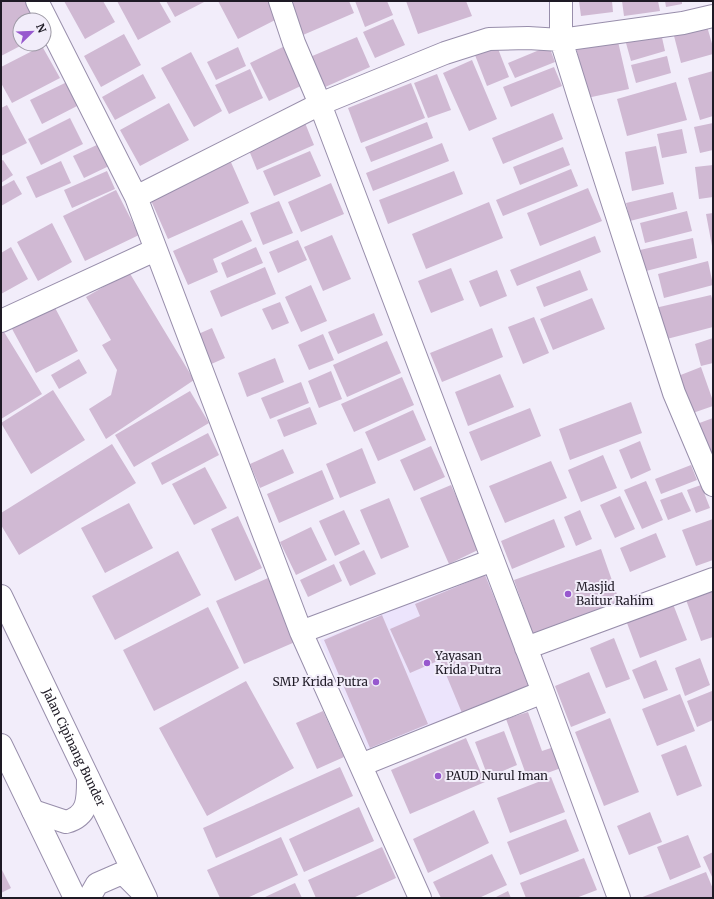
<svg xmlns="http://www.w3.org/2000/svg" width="714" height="899" font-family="Merriweather,serif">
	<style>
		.built { fill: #ece4fc }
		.building { fill: #d0b9d3 }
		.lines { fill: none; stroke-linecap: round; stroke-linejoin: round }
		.street-casing { stroke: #988eab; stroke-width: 24 }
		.secondary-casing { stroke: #988eab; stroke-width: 24 }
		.street { stroke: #fff; stroke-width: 22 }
		.secondary { stroke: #fff; stroke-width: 22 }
		.poi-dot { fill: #9758ce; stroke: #f2edfa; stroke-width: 1.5 }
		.labels { text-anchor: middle; stroke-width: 4; stroke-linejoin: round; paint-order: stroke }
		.poi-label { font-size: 12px; fill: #1e1a25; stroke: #f2edfa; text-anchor: start }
		.street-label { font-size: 12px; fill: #1e1a25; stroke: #f2edfa }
	</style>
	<rect width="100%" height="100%" fill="#f2edfa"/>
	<path class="built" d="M487,571L533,687L369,753L320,640Z"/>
	<path class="building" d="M3,1H28L37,20H20V44H24L1,56V2Z
		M64,1H103L115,22L85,39Z
		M117,1H159L171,22L138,40Z
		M166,1H206L175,17Z
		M218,1H275L283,16L238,39Z
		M296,1H349L354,13L303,35L289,4Z
		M355,1H387L393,15L365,27Z
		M406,1H466L472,16L418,34Z
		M579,1H612L613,12L581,16Z
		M622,1H658L660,11L624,16Z
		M665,1H682V4L666,7Z
		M393,19L405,45L375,58L363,32Z
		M706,23L713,47V54L681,63L673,32Z
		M616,33L629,89L587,98L575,42Z
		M661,33L665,51L631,61L626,43Z
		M124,34L141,65L101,87L84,56Z
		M357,37L370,67L323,88L310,57Z
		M495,41L509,77L487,86L473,50Z
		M287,45L305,84L269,101L250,63Z
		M42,46L60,78L12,103L1,83V67Z
		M549,46L555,62L515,78L508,63Z
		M238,47L246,66L216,80L207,62Z
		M191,52L222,111L194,127L161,68Z
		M667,56L671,73L636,83L631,65Z
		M472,60L497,119L469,131L443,73Z
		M554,67L562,86L511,107L503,87Z
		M250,69L263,98L229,114L215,85Z
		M713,71V116L700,120L688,78Z
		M143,74L156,98L115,120L102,97Z
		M437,74L451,110L428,118L414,83Z
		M67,82L79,105L42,124L30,100Z
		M676,82L687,120L627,136L617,99Z
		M411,83L425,118L361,143L348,108Z
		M169,103L189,140L140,166L120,130Z
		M7,105L27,143L1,156V108Z
		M553,113L563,139L503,164L492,138Z
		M70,118L83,144L41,165L28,139Z
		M303,118L314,145L257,170L246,143Z
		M427,122L433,138L371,162L365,147Z
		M713,123V150L700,153L694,127Z
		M682,129L687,153L662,158L657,134Z
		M442,143L449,161L373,191L366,173Z
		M99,144L109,166L84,178L73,156Z
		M656,146L664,184L632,191L625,152Z
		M563,147L570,165L520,185L513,167Z
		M310,151L321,176L274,196L263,171Z
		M3,160L13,175L1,183V161Z
		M230,160L249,203L168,239L149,196Z
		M61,161L71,183L36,198L26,177Z
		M713,165V197L699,199L695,167Z
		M571,169L578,186L503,216L496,200Z
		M107,171L115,189L72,208L64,190Z
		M454,171L463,194L388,224L379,200Z
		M14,180L22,194L1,206V187Z
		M331,183L344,214L301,232L288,202Z
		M588,188L602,221L540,246L527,213Z
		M116,190L139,235L85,261L63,216Z
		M673,192L677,209L630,221L626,203Z
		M279,201L293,233L263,245L250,213Z
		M489,202L503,238L426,269L412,234Z
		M687,211L692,231L645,243L640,223Z
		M713,213V246H712L706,214Z
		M242,220L252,241L213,259L218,272L188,285L173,251Z
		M52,223L72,262L38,281L17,242Z
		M332,235L351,279L323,291L304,247Z
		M595,236L601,252L517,286L510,270Z
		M693,238L697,258L646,271L640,250Z
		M298,240L307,260L278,273L269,252Z
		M11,247L28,279L1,294V253Z
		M256,247L263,263L227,278L221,263Z
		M708,261L713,285L664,298L658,274Z
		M265,267L276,294L221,317L210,291Z
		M451,268L464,300L431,313L418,281Z
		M497,270L507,296L480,307L469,281Z
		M580,270L588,290L544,307L536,287Z
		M129,272L194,380L106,439L89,409L111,395L117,370L102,345L111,340L86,297Z
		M311,285L327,321L301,332L285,297Z
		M711,295L713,302V327L663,340L655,308Z
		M592,298L605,329L553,350L540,319Z
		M280,302L289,323L272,330L262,309Z
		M53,304L78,351L36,373L11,327Z
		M374,313L383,335L338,354L328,332Z
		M534,317L549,353L523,364L508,327Z
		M1,327L42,394L1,419Z
		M212,328L225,358L209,365L196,335Z
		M492,328L503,357L442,382L430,353Z
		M323,334L334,360L309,370L298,345Z
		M713,338V363L701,366L695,344Z
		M387,341L401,373L347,397L333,365Z
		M275,358L284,382L247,397L238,373Z
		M79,359L87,373L59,389L51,375Z
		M701,367L713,401V406L687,415L673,378Z
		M331,371L342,399L319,408L308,381Z
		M500,374L514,407L468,426L455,392Z
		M402,377L414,405L354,432L341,404Z
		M301,382L309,403L270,419L261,398Z
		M53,390L85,440L31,474L1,423Z
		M190,391L209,423L134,467L115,435Z
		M631,402L642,433L570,460L559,429Z
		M310,407L317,424L284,437L277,420Z
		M530,408L541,436L481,461L469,432Z
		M413,410L426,440L378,461L365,432Z
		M713,418V477L694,425Z
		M208,433L219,455L162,485L151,463Z
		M640,441L651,470L631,479L619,450Z
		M112,444L136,483L19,555L1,525V513Z
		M431,446L445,477L414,491L400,460Z
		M362,448L376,483L340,498L326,464Z
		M283,449L294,473L260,488L250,464Z
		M603,455L617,488L581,502L568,470Z
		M551,461L567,498L505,523L489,486Z
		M691,465L697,480L661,494L655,479Z
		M205,467L227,508L194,525L172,484Z
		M322,470L334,499L279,523L267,494Z
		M646,481L663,520L642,529L624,490Z
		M451,485L480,549L449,564L420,498Z
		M701,485L710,508L696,513L687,490Z
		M682,492L691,511L668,520L660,500Z
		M620,496L635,529L615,538L600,505Z
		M389,498L409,547L381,559L360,510Z
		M129,503L153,548L105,573L81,528Z
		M344,510L360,544L335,556L319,521Z
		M580,510L592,539L576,546L564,517Z
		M238,516L262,568L235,581L211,529Z
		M554,519L565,547L512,569L501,541Z
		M713,519V560L696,566L682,530Z
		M311,527L327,560L296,575L280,542Z
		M656,533L666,557L630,572L620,548Z
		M601,549L622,609L535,640L514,580Z
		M364,550L376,574L350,586L339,562Z
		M178,551L201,595L115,640L92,596Z
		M334,564L342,581L308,597L300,580Z
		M485,575L530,685L462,713L440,660L410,673L390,629L420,616L415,604Z
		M268,578L295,642L244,664L216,601Z
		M713,586V637L701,641L685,597Z
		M673,604L687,640L640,658L627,623Z
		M208,607L239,668L154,711L123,650Z
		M382,615L428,724L370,748L324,640Z
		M614,638L630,679L606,688L590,648Z
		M700,658L710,685L685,696L675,668Z
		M656,660L668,690L644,699L632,670Z
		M589,672L606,713L571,727L555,686Z
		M246,681L294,768L207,816L159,728Z
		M712,691L713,720L697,727L687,701Z
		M680,694L695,731L657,746L642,709Z
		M323,711L344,757L317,769L296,723Z
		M528,712L542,751L554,747L561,768L528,780L506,719Z
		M610,718L639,792L604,806L575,732Z
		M504,731L517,765L488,777L475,742Z
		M466,738L485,782L410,814L391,770Z
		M686,745L702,786L677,796L661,755Z
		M340,767L353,796L216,858L203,828Z
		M551,777L565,812L510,833L497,798Z
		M359,807L374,841L304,872L289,839Z
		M474,810L489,843L428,873L413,839Z
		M650,812L662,842L629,855L617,826Z
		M566,819L579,851L520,875L507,842Z
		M688,835L701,867L670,880L657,847Z
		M281,837L298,875L247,898H220L207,870Z
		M382,847L396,878L353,898H316L308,880Z
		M713,852V879L703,857Z
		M492,854L507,885L479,898H441L433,882Z
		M584,858L597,890L576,898H526L520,883Z
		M1,868L11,888L1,893Z
		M706,872L713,889V898H640Z
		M295,883L302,898H263Z
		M508,891L511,898H494Z"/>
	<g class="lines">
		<g class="street-casing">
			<path id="street" d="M37,1L136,197
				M280,1L294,43L320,104L543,692L619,898
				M561,1V40L580,101L674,393L713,485
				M1,321L155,250
				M301,632L493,560
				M526,648L713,579
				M361,765L543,692
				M420,898L301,632L136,197L320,104L445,53L489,39L528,38L561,40L683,23L713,16"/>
		</g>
		<g class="secondary-casing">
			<g id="secondary">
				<path id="s1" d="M1,596L146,898"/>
				<path d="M1,745L75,898"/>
				<path d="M33,811L66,822C89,816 88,798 88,778"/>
				<path d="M89,898L97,884L120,874L126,876L141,891"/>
			</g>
		</g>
		<use href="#street" class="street"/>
		<use href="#secondary" class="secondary"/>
	</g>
	<g class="poi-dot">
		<circle cx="568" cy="594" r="4"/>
		<circle cx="427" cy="663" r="4"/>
		<circle cx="376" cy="682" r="4"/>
		<circle cx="438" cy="776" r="4"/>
	</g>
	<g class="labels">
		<g class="poi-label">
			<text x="576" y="591">Masjid<tspan x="576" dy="14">Baitur Rahim</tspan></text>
			<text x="435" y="660">Yayasan<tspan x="435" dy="14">Krida Putra</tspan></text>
			<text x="368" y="686" text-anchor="end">SMP Krida Putra</text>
			<text x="446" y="780">PAUD Nurul Iman</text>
		</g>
		<g class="street-label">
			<text dy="4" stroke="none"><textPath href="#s1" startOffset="168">Jalan Cipinang Bunder</textPath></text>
		</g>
	</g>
	<rect width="714" height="899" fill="none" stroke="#1e1a25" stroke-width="4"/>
	<g transform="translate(32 32) rotate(67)"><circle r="19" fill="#f2edfa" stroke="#9d99a5"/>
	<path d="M0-3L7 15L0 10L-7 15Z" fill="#9758ce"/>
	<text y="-6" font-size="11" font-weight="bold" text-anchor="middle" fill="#1e1a25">N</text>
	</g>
</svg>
